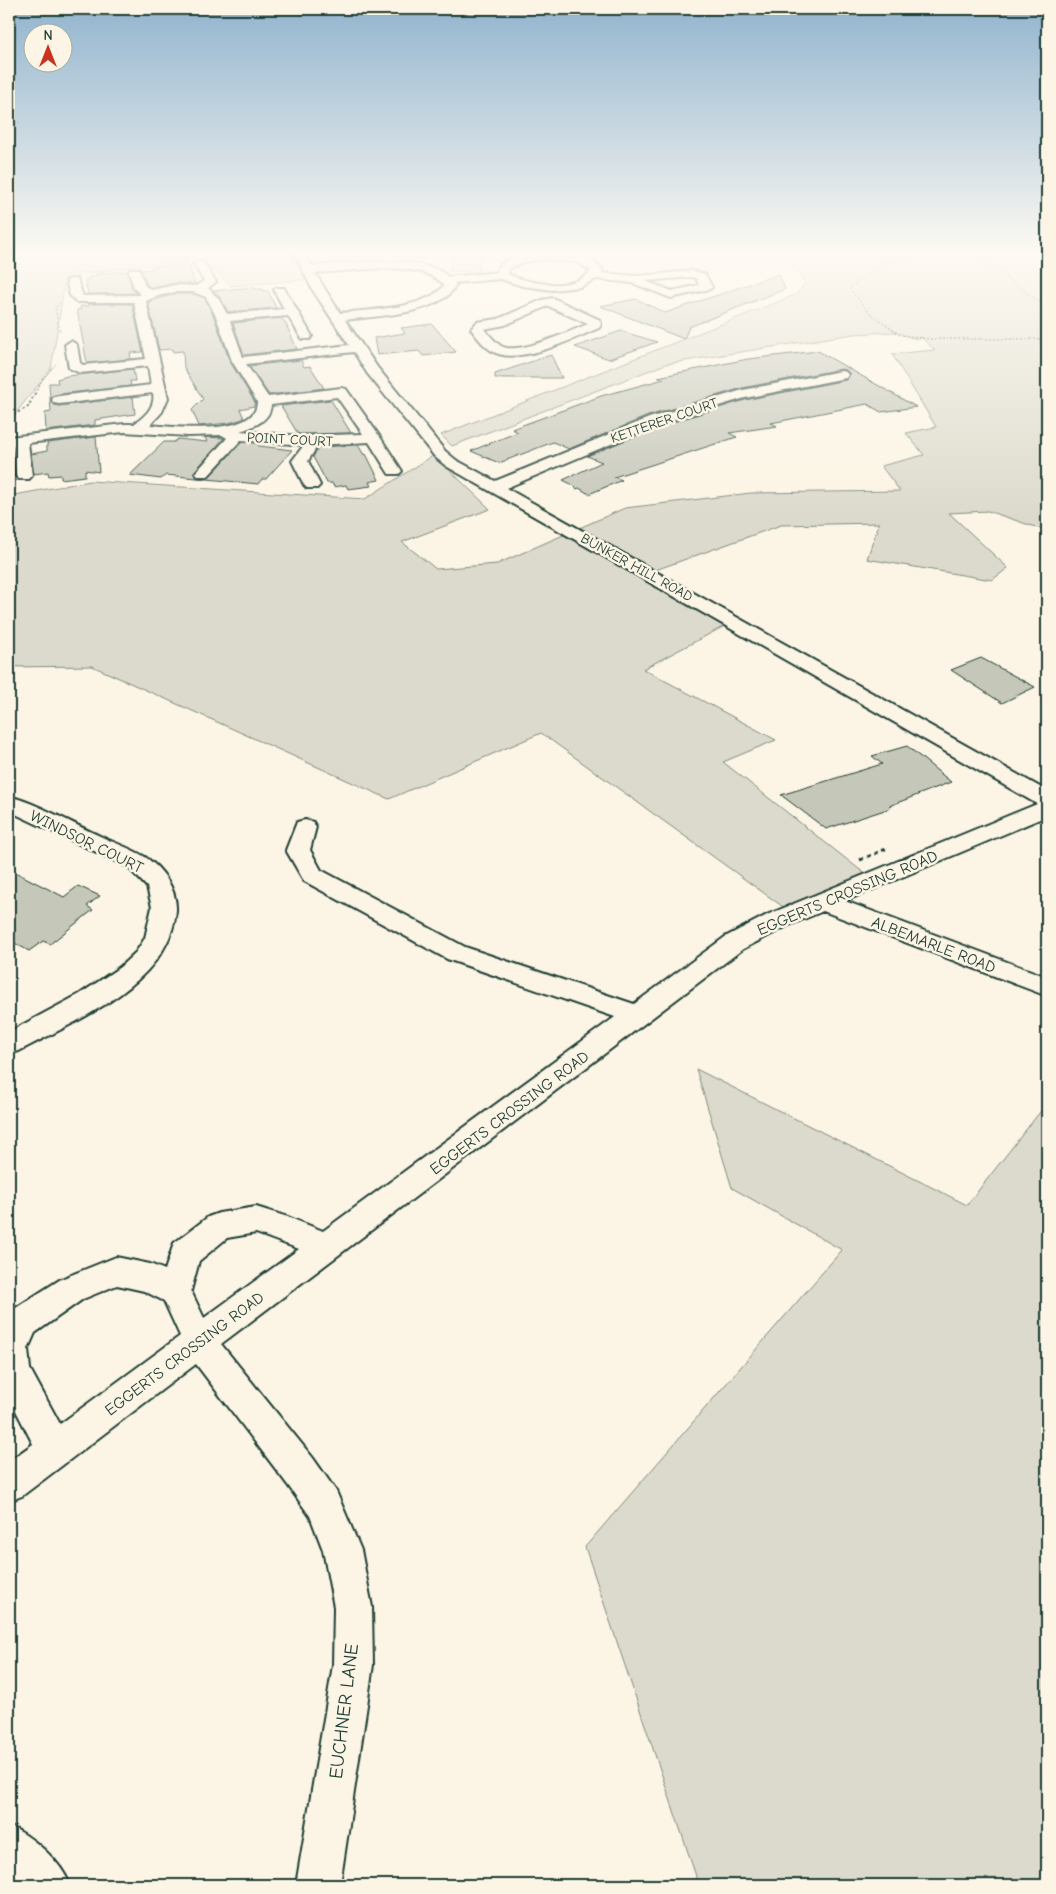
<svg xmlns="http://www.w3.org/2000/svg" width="1056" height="1894" font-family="'Comic Neue',sans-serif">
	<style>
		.green { fill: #dcdacc; stroke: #7e8c80 }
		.building { fill: #c5c7b9; stroke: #1f3d34 }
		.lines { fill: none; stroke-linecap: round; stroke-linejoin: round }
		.minor-casing { stroke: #1f3d34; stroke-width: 4 }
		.path-far2 { stroke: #1f3d34; stroke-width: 1; stroke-dasharray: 2 2; stroke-linecap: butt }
		.path-far1 { stroke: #1f3d34; stroke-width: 2; stroke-dasharray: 2.5 2.5; stroke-linecap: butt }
		.path { stroke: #1f3d34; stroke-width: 3; stroke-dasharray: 4 4; stroke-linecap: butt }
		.minor { fill: #fcf5e5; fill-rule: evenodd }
		.labels { text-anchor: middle; stroke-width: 5; stroke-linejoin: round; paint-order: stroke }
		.far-street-label { font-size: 14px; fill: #1f3d34; stroke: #fcf5e5 }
		.street-label { font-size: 16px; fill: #1f3d34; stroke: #fcf5e5 }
		.near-street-label { font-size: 19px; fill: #1f3d34; stroke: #fcf5e5 }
	</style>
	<rect width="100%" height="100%" fill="#fcf5e5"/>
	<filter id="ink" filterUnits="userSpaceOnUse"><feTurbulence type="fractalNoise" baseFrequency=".02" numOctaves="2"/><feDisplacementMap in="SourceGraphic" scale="10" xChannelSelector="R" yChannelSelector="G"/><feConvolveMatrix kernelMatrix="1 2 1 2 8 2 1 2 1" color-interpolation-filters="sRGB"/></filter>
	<g filter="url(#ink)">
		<path class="green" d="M9,254H298L313,279L231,286L202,259L66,275L51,369L11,419H9Z
			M452,254H480L479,272L450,271Z
			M782,254H1047V531L988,511L949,513L1008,568L992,580L867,559L879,523L781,525L647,573L736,620L643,669L776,740L723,762L878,884L800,919L541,733L389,799L92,666L9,667V496L90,481L365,499L434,455L490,509L402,542L436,569L497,564L625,508L751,493L900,491L881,466L924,455L906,433L936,427L892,354L935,350L922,338L916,339L895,332L853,334L666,364L452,446L441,435L795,295L806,283Z
			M696,1069L967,1205L1047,1103V1885H699L585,1547L842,1250L732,1188Z"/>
		<path class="building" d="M185,264L186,266H189L195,284L175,283L152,288L147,285L141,270L153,269L152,267Z
			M127,271L132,289L137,293L88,294L85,280L89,279V277L97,276L96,274Z
			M779,274L785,289L689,327L684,339L600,306L636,299L665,313Z
			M254,287L255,289H263L264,291H268L276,308L228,312L220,297L213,291Z
			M175,294H193L205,298L214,317L230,362L255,402L254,406L240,409L244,418L243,419L229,423L199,426L192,410L203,399L184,368L183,351L173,352L172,349L159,350L148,302Z
			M88,304H132L143,352L130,353L131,359L87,363L77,310L81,309L80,306H89Z
			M281,318L285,322L297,349L244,355L233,323Z
			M432,324L456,352L423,356L419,351L377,355L374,338L405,333L401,328Z
			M621,331L657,342L609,359L575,347Z
			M818,351L916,407L881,412L867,404L771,423L777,426L729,433L737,437L614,477L622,480L589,494L579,488L576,489L575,486L563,480L602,462L587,456L660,426L745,400L846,380L850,374L846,370L841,369L742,388L648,416L569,449L553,442L499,463L471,451L518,432L512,429L601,396L664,379L658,377L748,359Z
			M551,355L562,378H495V374Z
			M301,360L304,367L310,366L324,388L269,395L249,366Z
			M133,369L135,381H130L131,386L59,394L52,396L50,401L54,405L59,406L133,397L135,414L95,420V425L46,431L45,413L51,412L49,383H58L57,379L67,376Z
			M331,400L351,433L298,434L281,406Z
			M96,437L99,472L85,470V476L61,479V475L49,476L48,472L34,474L31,454L47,451V443Z
			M205,437L224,438L194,472L198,478L209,477L242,442L257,443L259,446L292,450L266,479H262L258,484L248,483L166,475L161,479L130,475L164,442H174L178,439L207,442Z
			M358,445L364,455L366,454L379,480L369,482L371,486L348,489L346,485L334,487L332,483H327L313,457L319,447Z
			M981,658L1035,687L1002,703L951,670Z
			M907,746L951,782L889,806L891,808L826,829L781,795L882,764L872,756Z
			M9,869L64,897L78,886L100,896L87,906L93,910L50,944L43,941L29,951L9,940Z"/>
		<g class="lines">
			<g class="minor-casing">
				<path id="minor" d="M295,254H305L312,266C342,264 427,253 448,277L497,272C501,247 575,251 592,260C596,263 599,267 603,271L601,273L637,276L692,271L705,274L712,287L710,289L671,298L632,283L596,279L580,287L552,290L523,286L500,279L454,283L456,285C453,289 450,294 446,297C421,315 375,316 345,320L377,367L445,451L456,460L495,481L649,418L743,390L841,371L846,372L848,375L846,378L745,398L659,424L506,488L1047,791V816L845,901L1047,977V996L823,911L787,926L743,949L221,1344L313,1458L336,1491L361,1550L372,1607L373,1665L340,1885H296L333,1665L334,1607L323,1550L310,1516L287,1484L196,1364L22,1496L9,1501V1461L33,1444L9,1397V1317L11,1311L61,1279L116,1257L150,1264L165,1270L174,1243L208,1217L219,1213L256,1207L288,1217L323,1231L615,1017L447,959L304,881L286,850L297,822L305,820L313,822L316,827L310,850L321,870L465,947L634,1004L725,937L769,914L1037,804L446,466L435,457L367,373L354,352L246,364L268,397L341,388L346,389L380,437L402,471L399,474H389L369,442L318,445L308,461L320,485L317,488H307L304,485L292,461L304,445L241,440L208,476H198L195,473L227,438L222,435L188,436L124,432L28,443L32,476L29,479H19L16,476L13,445H9V437L124,424H134C144,417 156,407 153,393L59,404L54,403L52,400L54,397L59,396L151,385L148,366L80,373L69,368L65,345L71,341L77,345L80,363L83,365L146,359L134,302H76L69,294L67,281L69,279H77L83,296L141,295L134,288L129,271L131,269H139L145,286L152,290L175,285L196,286L204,281L193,264L199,261L203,262L216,282L208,288L218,298L227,314L284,309L274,290L276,288H284L312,336L310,339H302L288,316L230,321L243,357L349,345L312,289ZM542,259L577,262L591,271C573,292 530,284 508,274V269L523,262ZM385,268C406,269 429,269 444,285C428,309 367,310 340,313L315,273ZM692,277L696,278L699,285L672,291L645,281ZM175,292H193L206,297L216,316L232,361L257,402C257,437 174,427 150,425L162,412L168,398L146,301L158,296ZM337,397L363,434L303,436L240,431C253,427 270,421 271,405ZM256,1233L299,1249L204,1318L191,1291L199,1261L227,1238ZM117,1285L144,1291L164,1301L180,1336L60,1424L30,1369L28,1349L35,1333L83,1299Z
					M553,298L600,320L601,325L599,328C575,338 517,367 492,351C485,347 476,336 471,329L477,322L498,319L542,300ZM548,306L588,324C570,331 518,356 501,346C495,342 489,334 484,329L505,325Z
					M9,796C39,804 71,823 100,836C114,843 131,848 145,857C162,868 177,889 176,910C170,984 75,1021 19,1051L9,1054V1032L80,994L120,967L136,952L145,938L152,907L147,887L128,867L9,811Z
					M9,1826C32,1836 61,1861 70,1885H16L9,1878Z"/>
			</g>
			<path class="path-far2" d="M968,254L886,261L849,289L870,313L900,335L931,339H1047
				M972,254L1047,307
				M1012,254H1047
				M145,258L151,254
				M88,273L119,268
				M60,303L55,308L60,332
				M35,394L43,378L56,364"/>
			<path class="path-far1" d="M9,417L28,407L35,393"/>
			<path class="path" d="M860,860L886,849"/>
			<use href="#minor" class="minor"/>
		</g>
	</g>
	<linearGradient id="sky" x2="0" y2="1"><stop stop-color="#91b4ce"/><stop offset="0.49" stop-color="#fefaf3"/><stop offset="1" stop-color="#fefaf3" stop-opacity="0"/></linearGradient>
	<rect width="1056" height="519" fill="url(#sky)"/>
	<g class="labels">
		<g class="far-street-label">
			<text transform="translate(664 420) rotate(-19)" y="5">KETTERER COURT</text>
			<text transform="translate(290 439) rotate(3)" y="5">POINT COURT</text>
			<text transform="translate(637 567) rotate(29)" y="5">BUNKER HILL ROAD</text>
		</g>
		<g class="street-label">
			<text transform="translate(87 841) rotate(26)" y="6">WINDSOR COURT</text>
			<text transform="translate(847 892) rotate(-23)" y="6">EGGERTS CROSSING ROAD</text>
			<text transform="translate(934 944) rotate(21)" y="6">ALBEMARLE ROAD</text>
			<text transform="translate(509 1112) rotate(-37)" y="6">EGGERTS CROSSING ROAD</text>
			<text transform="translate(184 1353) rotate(-37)" y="6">EGGERTS CROSSING ROAD</text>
		</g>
		<g class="near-street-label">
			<text transform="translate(343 1711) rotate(-83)" y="7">EUCHNER LANE</text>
		</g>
	</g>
	<rect width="1056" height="1894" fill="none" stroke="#fcf5e5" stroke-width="30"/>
	<rect x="15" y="15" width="1026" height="1864" fill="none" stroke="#1f3d34" stroke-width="2" filter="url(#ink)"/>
	<g transform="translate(48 48)"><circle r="24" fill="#fcf5e5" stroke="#a4ab9e"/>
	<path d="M0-4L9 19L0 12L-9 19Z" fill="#c8321e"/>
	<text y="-8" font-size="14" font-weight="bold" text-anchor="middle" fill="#1f3d34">N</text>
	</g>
</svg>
